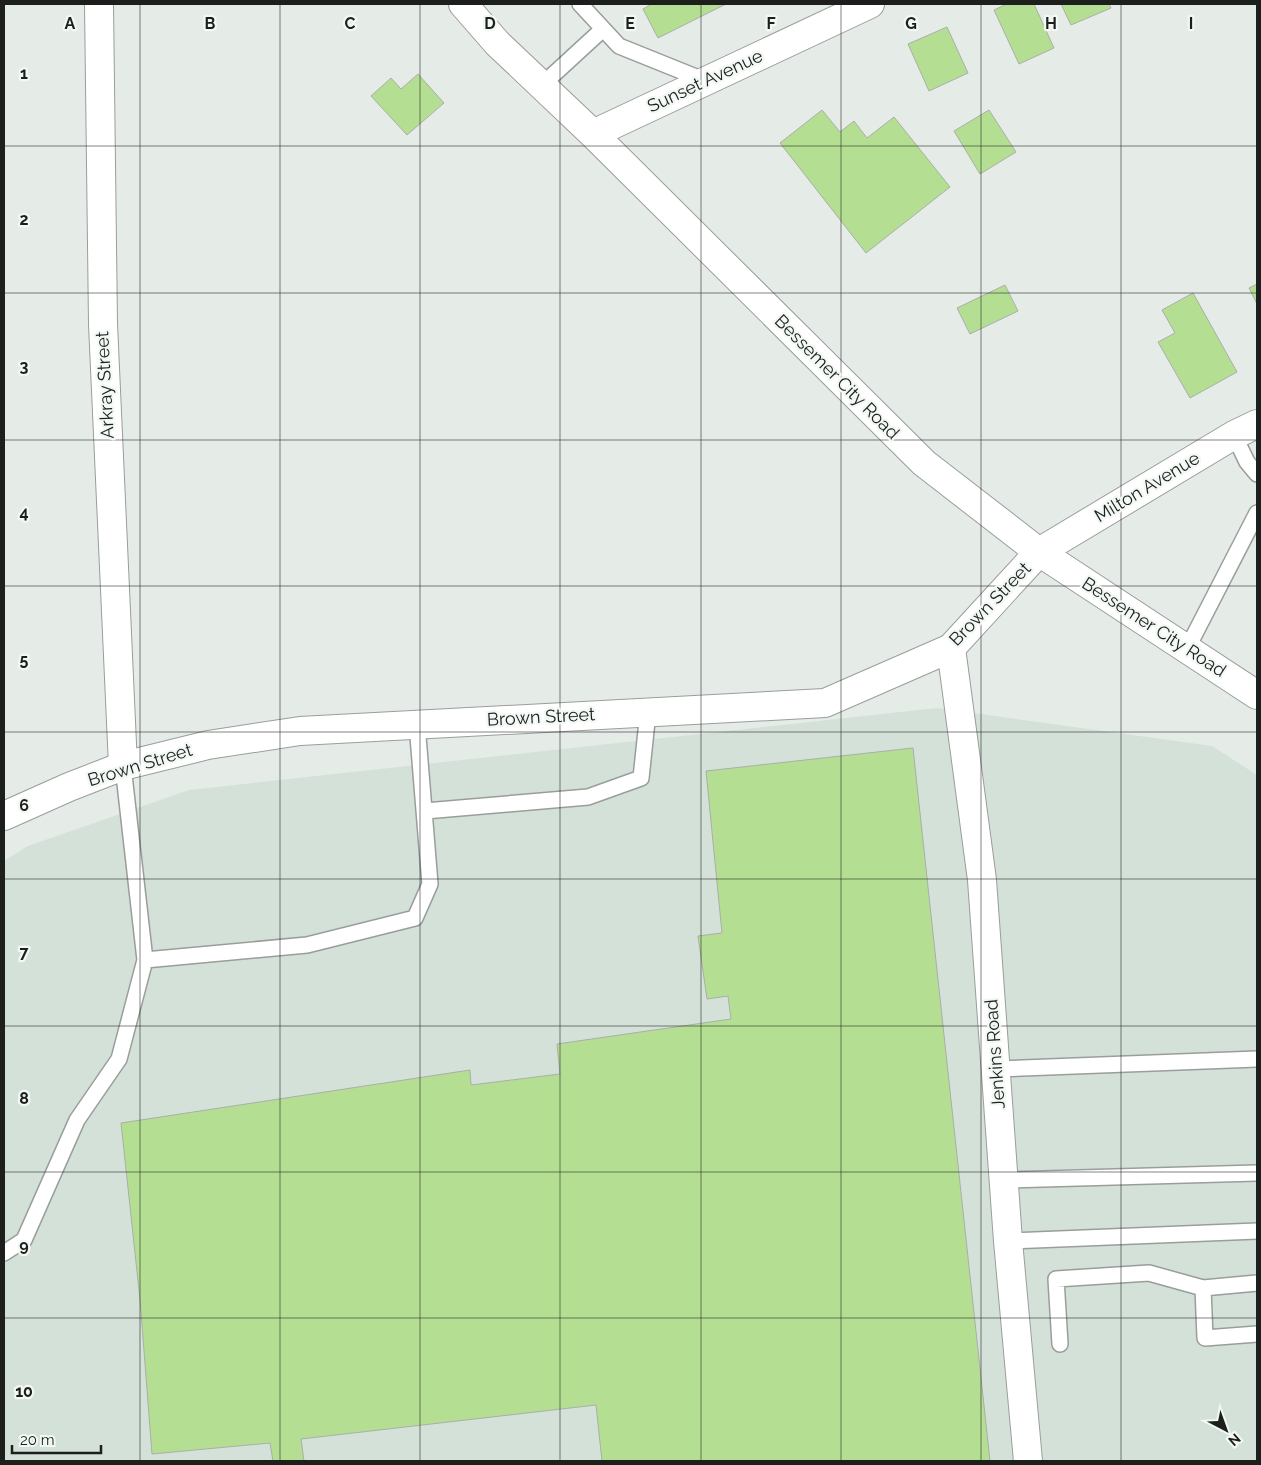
<svg xmlns="http://www.w3.org/2000/svg" width="1261" height="1465" font-family="Raleway,sans-serif">
	<style>
		.built { fill: #d3e1d8 }
		.building { fill: #b4df93; stroke: #abaea9 }
		.lines { fill: none; stroke-linecap: round; stroke-linejoin: round }
		.service-casing { stroke: #999e9b; stroke-width: 18 }
		.minor-casing { stroke: #999e9b; stroke-width: 30 }
		.primary-casing { stroke: #999e9b; stroke-width: 30 }
		.service { stroke: #fff; stroke-width: 15 }
		.minor { stroke: #fff; stroke-width: 28 }
		.primary { stroke: #fff; stroke-width: 28 }
		.grid { fill: none; stroke: #1d1f1d; stroke-width: 1; stroke-opacity: 0.55 }
		.labels { text-anchor: middle; stroke-width: 4.5; stroke-linejoin: round; paint-order: stroke }
		.street-label { font-size: 18px; fill: #1d1f1d; stroke: #f2f8f4 }
		.grid-label { font-size: 16px; text-anchor: middle; font-weight: bold; fill: #1d1f1d; stroke: #f2f8f4; stroke-width: 4.5; stroke-linejoin: round; paint-order: stroke }
	</style>
	<rect width="100%" height="100%" fill="#e5ebe7"/>
	<path class="built" d="M937,708L1212,746L1257,775V1461H4V861L28,846L189,790Z"/>
	<path class="building" d="M652,4H726L658,38L643,9Z
		M1007,4H1034L1054,48L1019,64L994,10Z
		M1061,4H1109L1111,8L1071,25Z
		M947,27L968,73L929,91L908,44Z
		M418,74L444,103L407,135L371,96L391,78L401,89Z
		M822,110L840,132L854,121L867,138L894,117L950,187L866,253L780,143Z
		M989,110L1016,152L980,174L954,131Z
		M1257,284V304L1249,288Z
		M1005,285L1018,311L970,334L957,308Z
		M1193,293L1237,372L1190,398L1158,342L1175,333L1162,310Z
		M913,748L990,1461H602L596,1405L301,1439L304,1461H273L270,1443L152,1454L140,1299L121,1123L470,1070L471,1085L560,1074L557,1044L731,1019L728,996L707,999L698,936L722,933L706,771Z"/>
	<g class="lines">
		<g class="service-casing">
			<path id="service" d="M580,4L619,46L706,81
				M542,85L603,29
				M1234,435L1247,462L1257,474
				M1187,649L1257,513
				M425,811L588,797L641,778L648,712
				M145,960L307,945L415,918L430,884L417,724
				M996,1069L1257,1059
				M1004,1180L1257,1173
				M1008,1241L1257,1231
				M4,1253L24,1240L77,1120L119,1059L145,960L123,766
				M1203,1288L1205,1338L1257,1334
				M1060,1344L1056,1279L1149,1273L1203,1288L1257,1283"/>
		</g>
		<g class="minor-casing">
			<path id="minor" d="M99,4L103,324L123,766
				M593,134L870,4
				M951,648L982,880L1008,1241L1028,1461
				M4,816L69,787L123,766L208,745L300,731L825,703L951,648L1039,552L1234,435L1257,424"/>
		</g>
		<g class="primary-casing">
			<path id="primary" d="M463,4L497,43L593,134L924,463L1039,552L1257,695"/>
		</g>
		<use href="#service" class="service"/>
		<use href="#minor" class="minor"/>
		<use href="#primary" class="primary"/>
	</g>
	<path class="grid" d="M140,4V1461M280,4V1461M420,4V1461M560,4V1461M701,4V1461M841,4V1461M981,4V1461M1121,4V1461M4,146H1257M4,293H1257M4,440H1257M4,586H1257M4,732H1257M4,879H1257M4,1026H1257M4,1172H1257M4,1318H1257"/>
	<g class="labels">
		<g class="street-label">
			<text transform="translate(705 81) rotate(-25)" y="6">Sunset Avenue</text>
			<text transform="translate(837 377) rotate(45)" y="6">Bessemer City Road</text>
			<text transform="translate(105 385) rotate(-93)" y="6">Arkray Street</text>
			<text transform="translate(1147 487) rotate(-31)" y="6">Milton Avenue</text>
			<text transform="translate(990 604) rotate(-46)" y="6">Brown Street</text>
			<text transform="translate(1154 627) rotate(33)" y="6">Bessemer City Road</text>
			<text transform="translate(541 717) rotate(-3)" y="6">Brown Street</text>
			<text transform="translate(140 765) rotate(-17)" y="6">Brown Street</text>
			<text transform="translate(995 1054) rotate(-94)" y="6">Jenkins Road</text>
		</g>
	</g>
	<g class="grid-label">
		<text x="70" y="29">A</text>
		<text x="210" y="29">B</text>
		<text x="350" y="29">C</text>
		<text x="490" y="29">D</text>
		<text x="630" y="29">E</text>
		<text x="771" y="29">F</text>
		<text x="911" y="29">G</text>
		<text x="1051" y="29">H</text>
		<text x="1191" y="29">I</text>
		<text x="24" y="79">1</text>
		<text x="24" y="225">2</text>
		<text x="24" y="372">3</text>
		<text x="24" y="518">4</text>
		<text x="24" y="665">5</text>
		<text x="24" y="811">6</text>
		<text x="24" y="958">7</text>
		<text x="24" y="1104">8</text>
		<text x="24" y="1251">9</text>
		<text x="24" y="1397">10</text>
	</g>
	<rect width="1261" height="1465" fill="none" stroke="#1d1f1d" stroke-width="10"/>
	<g transform="translate(1226 1430) rotate(139)" stroke="#f2f8f4" stroke-width="4" paint-order="stroke">
	<path d="M0-4L9 19L0 12L-9 19Z" fill="#1d1f1d"/>
	<text y="-8" font-size="14" font-weight="bold" text-anchor="middle" fill="#1d1f1d">N</text>
	</g>
	<path d="M12 1445v8h89v-8" fill="none" stroke="#1d1f1d" stroke-width="2.5"/>
	<text x="20" y="1445" font-size="15" fill="#1d1f1d" stroke="#f2f8f4" stroke-width="4" paint-order="stroke">20 m</text>
</svg>
